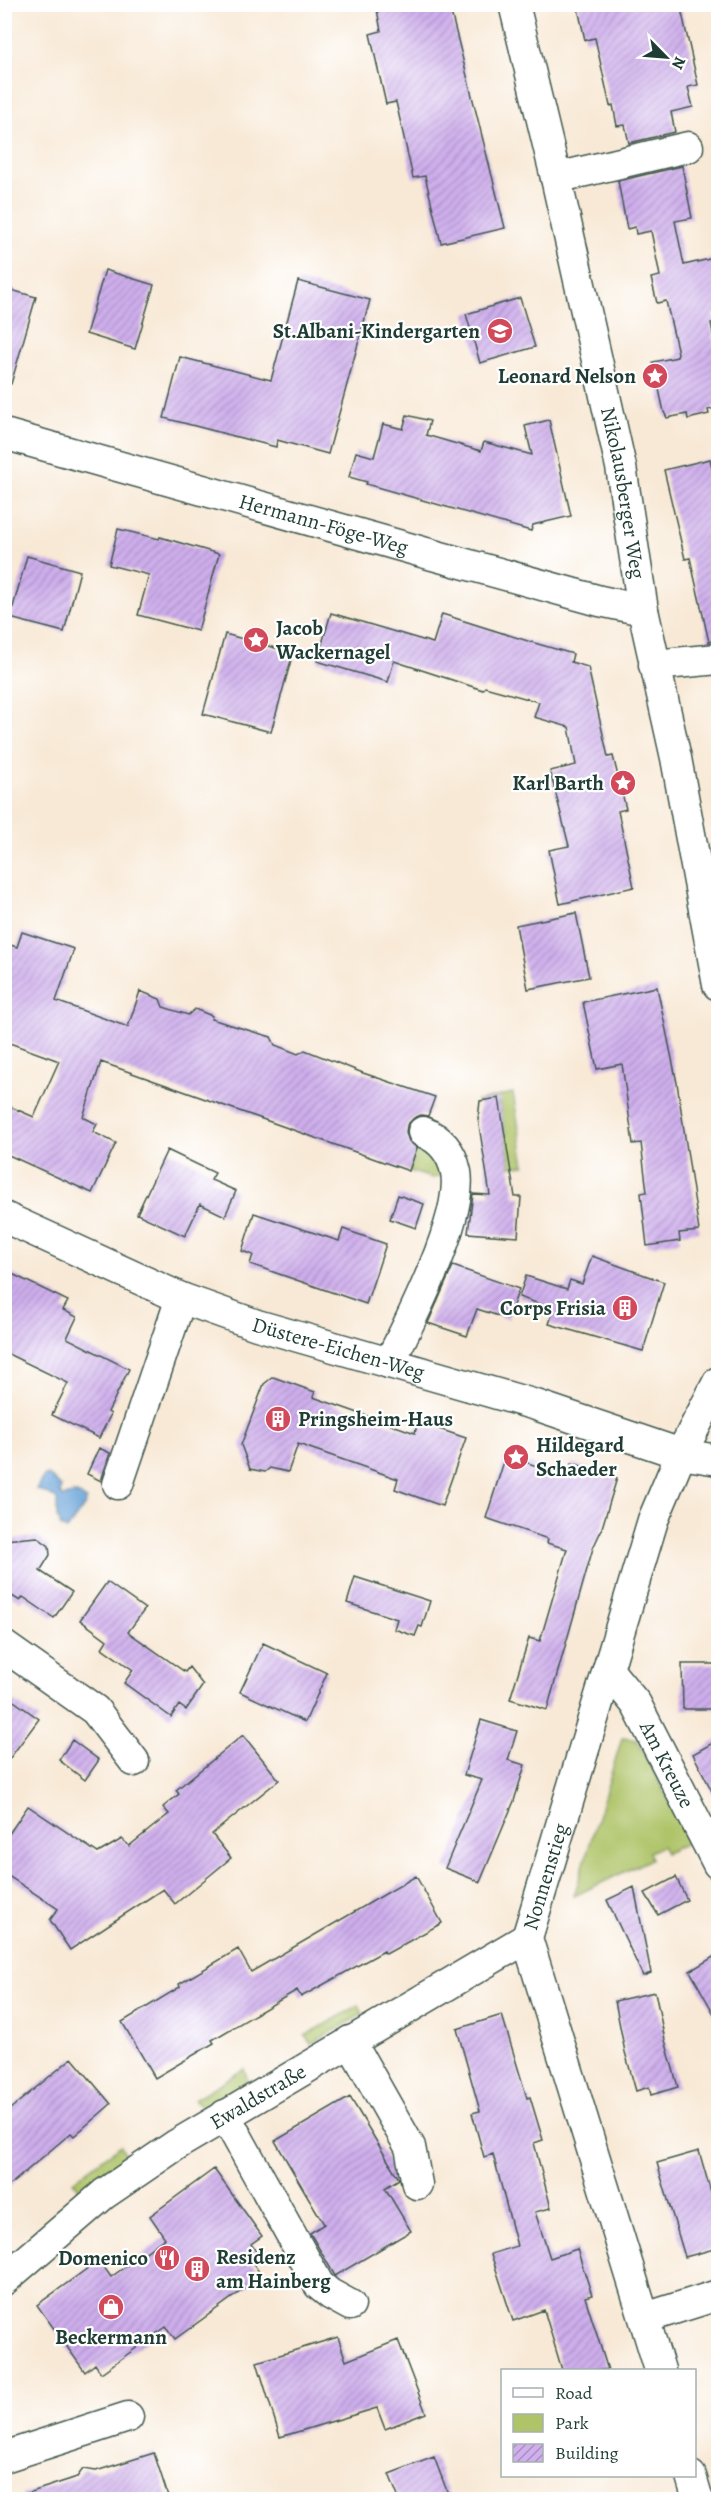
<svg xmlns="http://www.w3.org/2000/svg" width="723" height="2504" font-family="Alegreya,serif">
	<style>
		.green { fill: #afc469; stroke: #67804e; stroke-width: 1.5 }
		.water { fill: #69a3d8; stroke: #447086; stroke-width: 1.5 }
		.building { fill: url(#building-hatch) }
		.lines { fill: none; stroke-linecap: round; stroke-linejoin: round }
		.minor-casing { stroke: #40574c; stroke-width: 33 }
		.minor { stroke: #fff; stroke-width: 30 }
		.labels { text-anchor: middle; stroke-width: 4.5; stroke-linejoin: round; paint-order: stroke }
		.poi-label { font-size: 21px; font-weight: bold; fill: #1f3d34; stroke: #fff; text-anchor: end }
		.street-label { font-size: 21px; fill: #1f3d34; stroke: #fff }
	</style>
	<defs>
		<pattern id="building-hatch" width="6" height="6" patternUnits="userSpaceOnUse" patternTransform="scale(1.5)"><rect width="6" height="6" fill="#cfafed"/><path d="M-1 1l2-2M0 6l6-6M5 7l2-2" fill="none" stroke="#a790c1"/></pattern>
	</defs>
	<rect width="100%" height="100%" fill="#fff"/>
	<filter id="ink" filterUnits="userSpaceOnUse"><feTurbulence type="fractalNoise" baseFrequency=".0167" numOctaves="2"/><feDisplacementMap in="SourceGraphic" scale="12" xChannelSelector="R" yChannelSelector="G"/><feConvolveMatrix kernelMatrix="1 2 1 2 8 2 1 2 1" color-interpolation-filters="sRGB"/></filter>
	<filter id="wash" filterUnits="userSpaceOnUse"><feTurbulence type="fractalNoise" baseFrequency=".008" numOctaves="4" result="noise"/><feDisplacementMap in="SourceGraphic" scale="24" xChannelSelector="R" yChannelSelector="G"/><feGaussianBlur stdDeviation="1.35" result="paint"/><feColorMatrix in="noise" values="0 0 0 0 0 0 0 0 0 0 0 0 0 0 0 0 0 1.4 0 .05"/><feComposite in="paint" operator="in"/></filter>
	<g filter="url(#wash)">
		<rect width="100%" height="100%" fill="#f8e9d6"/>
		<path class="green" d="M513,1093L525,1165L489,1168L510,1164L499,1099L475,1102Z
			M418,1144L437,1160L442,1176L432,1178L409,1171Z
			M622,1738L637,1740L690,1841L666,1853L662,1846L649,1852L651,1859L574,1896Z
			M359,2005L363,2014L311,2044L305,2036Z
			M244,2069L248,2081L203,2108L194,2099Z
			M121,2145L126,2156L81,2191L73,2181Z"/>
		<path class="water" d="M48,1475L61,1487L60,1493L63,1497C73,1493 78,1492 86,1500L85,1505L67,1530L61,1527L57,1518V1499L36,1489L43,1477Z"/>
		<g id="blocks">
			<path class="building" d="M376,4H449L505,228L441,243L425,176L413,178L396,102L386,104L370,34L381,31Z
				M577,4H680L698,85L688,87L693,107L671,112L675,132L629,143L625,125L617,126L613,105L610,106L595,38L585,40Z
				M682,166L692,218L675,221L684,265L718,257V313L714,314L715,322L711,323L718,357V407L708,410L709,414L688,419L687,414L667,418L664,412L653,362L677,357L678,353L666,301L657,303L651,278L660,276L651,231L636,234L635,227L627,229L618,181Z
				M105,270L154,285L135,349L86,334Z
				M298,281L370,300L328,454L277,440L276,447L164,418L180,357L271,380Z
				M4,288L36,297L11,384L4,383Z
				M520,298L535,347L480,363L466,314Z
				M407,415L430,421L426,435L481,451L484,442L532,455L525,426L549,420L571,516L533,525L531,531L366,484L367,482L349,477L356,452L374,457L383,424L403,429Z
				M710,459L718,494V640L709,642L690,558L685,559L664,470Z
				M118,529L159,539L160,537L219,554L198,631L138,615L149,575L109,565Z
				M27,556L80,571L64,632L10,618Z
				M331,613L433,643L442,614L531,642L573,654L571,662L588,667L608,757L613,756L626,809L618,811L634,887L560,904L549,850L569,846L550,771L576,765L569,727L534,717L539,702L485,687L483,690L394,661L388,682L317,661Z
				M225,634L293,653L271,732L203,714Z
				M576,913L589,977L528,989L516,925Z
				M22,932L74,949L56,1001L128,1027L140,991L160,999L163,1007L188,1015L195,1009L212,1016L211,1019L271,1037L275,1045L298,1054L305,1050L363,1073L435,1097L428,1116L421,1115L414,1118L407,1125L406,1133L409,1141L417,1148L409,1171L101,1062L83,1117L97,1124L93,1132L116,1143L92,1193L4,1153V1104L34,1117L59,1061L4,1041V943L17,947Z
				M657,987L677,1083L699,1231L679,1233L680,1241L647,1246L641,1193L647,1192L641,1143L633,1144L622,1064L597,1069L583,1002Z
				M499,1098L515,1197H521L518,1237L468,1233L473,1194L490,1195L478,1119L480,1101Z
				M167,1150L215,1173L211,1180L236,1191L225,1216L200,1204L185,1236L137,1214Z
				M398,1195L424,1204L416,1228L390,1219Z
				M254,1213L339,1241L343,1229L386,1244L366,1304L250,1264L253,1255L242,1251Z
				M592,1256L664,1282L643,1351L549,1324L554,1309L519,1297L526,1276L567,1289L570,1280L582,1284Z
				M453,1266L519,1289L508,1319L477,1309L467,1336L428,1323Z
				M4,1270L68,1301L63,1310L77,1317L67,1338L129,1369L108,1412L111,1414L99,1438L52,1415L68,1383L4,1352Z
				M273,1377L315,1392L313,1397L415,1433L418,1422L466,1438L442,1506L395,1489L398,1479L298,1444L288,1472L270,1468L265,1472L250,1469L241,1445L264,1384Z
				M99,1448L110,1453L101,1481L87,1474Z
				M506,1455L567,1477L572,1463L617,1478L601,1531L593,1548L547,1710L510,1699L529,1638L540,1641L567,1549L547,1543L548,1539L486,1518Z
				M37,1537L49,1546L50,1555L40,1571L72,1592L54,1618L23,1597L20,1601L4,1591V1540Z
				M355,1577L430,1601L422,1627L419,1626L415,1636L394,1629L397,1619L347,1603Z
				M107,1582L145,1609L128,1632L185,1672L189,1667L203,1685L186,1710L179,1705L171,1717L124,1683L133,1670L102,1648L107,1640L80,1620Z
				M263,1643L327,1673L305,1722L240,1692Z
				M682,1664H718V1709H683Z
				M4,1694L39,1719L4,1766Z
				M481,1720L517,1731L508,1760L525,1765L514,1801L480,1882L445,1868L482,1780L464,1775Z
				M243,1735L279,1780L212,1834L231,1858L175,1904L163,1889L70,1950L50,1920L58,1909L4,1873V1841L28,1806L98,1853L122,1839L129,1846L169,1814L163,1807L179,1794L176,1790Z
				M72,1740L99,1760L85,1780L59,1760Z
				M718,1740V1803L693,1754Z
				M416,1876L442,1923L386,1954L384,1951L301,1997L297,1990L212,2040L214,2043L155,2078L122,2022L180,1987L179,1984L238,1949L251,1972Z
				M676,1877L687,1900L658,1915L645,1893Z
				M634,1887L651,1973L643,1976L607,1900Z
				M718,1954V2021L690,1971Z
				M655,1992L665,2040L678,2087L651,2095L649,2087L636,2091L625,2052L615,2001Z
				M502,2015L527,2098L530,2097L543,2140L534,2143L551,2208L535,2212L550,2258L577,2249L592,2295L585,2297L608,2370H562L544,2310L513,2321L491,2254L517,2246L493,2154L484,2157L472,2113L480,2111L457,2029Z
				M72,2058L111,2104L74,2136L71,2133L4,2190V2114Z
				M350,2097L399,2179L385,2188L411,2231L335,2276L310,2233L324,2224L275,2141Z
				M699,2151L718,2217V2248L685,2257L657,2163Z
				M214,2169L262,2236L251,2244L260,2257L252,2262L262,2276L175,2339L166,2327L101,2373L95,2364L85,2372L37,2305L99,2260L111,2277L165,2238L150,2216Z
				M338,2337L346,2361L398,2340L426,2413L385,2429L377,2408L280,2437L257,2362Z
				M154,2453L169,2499H23L22,2495L77,2477L83,2469L96,2471Z
				M434,2457L450,2499H399L389,2474Z"/>
		</g>
	</g>
	<g filter="url(#ink)">
		<use href="#blocks" fill-opacity="0" stroke="#40574c" stroke-width="1.5"/>
		<g class="lines">
			<g class="minor-casing">
				<g id="minor">
					<path id="s1" d="M514,4L556,178L621,467L643,610L676,758L718,985"/>
					<path d="M556,178L688,147"/>
					<path id="s2" d="M4,434L433,555L600,601L643,610"/>
					<path d="M654,665L718,659"/>
					<path id="s3" d="M4,1217L181,1298L257,1325L536,1405L681,1454L718,1460"/>
					<path d="M389,1363C410,1322 464,1217 456,1172C452,1153 441,1139 423,1132"/>
					<path d="M118,1484L181,1298"/>
					<path d="M4,1646L95,1710L134,1761"/>
					<path id="s4" d="M608,1670L636,1704L718,1864"/>
					<path d="M350,2041L410,2147L417,2184"/>
					<path d="M225,2115L319,2285L330,2294L350,2305"/>
					<path id="s5" d="M4,2280L104,2194L176,2145L527,1938"/>
					<path d="M645,2318L718,2295"/>
					<path id="s6" d="M660,2370L527,1938L653,1520L681,1454L718,1382"/>
					<path d="M4,2457L128,2417"/>
					<path d="M691,2476L698,2500"/>
				</g>
			</g>
			<use href="#minor" class="minor"/>
		</g>
	</g>
	<defs>
		<g id="school-disc" transform="scale(1.35)"><circle r="9.5" fill="#d1495b" stroke="#fff"/><path d="M0-5L7-2L0 1L-7-2ZM-4 1L0 2.5L4 1V4Q0 6-4 4Z" fill="#fff"/></g>
		<g id="sight-disc" transform="scale(1.35)"><circle r="9.5" fill="#d1495b" stroke="#fff"/><path d="M0-6L1.8-2.2L6-1.7L2.9 1.2L3.7 5.4L0 3.3L-3.7 5.4L-2.9 1.2L-6-1.7L-1.8-2.2Z" fill="#fff"/></g>
		<g id="building-disc" transform="scale(1.35)"><circle r="9.5" fill="#d1495b" stroke="#fff"/><path d="M-4-6H4V6H1V3H-1V6H-4ZM-2.5-4.3h1.7v1.8h-1.7ZM.8-4.3h1.7v1.8H.8ZM-2.5-1h1.7V.8h-1.7ZM.8-1h1.7V.8H.8Z" fill="#fff"/></g>
		<g id="restaurant-disc" transform="scale(1.35)"><circle r="9.5" fill="#d1495b" stroke="#fff"/><path d="M-5-6h1v4h1v-4h1v4h1v-4h1v5L-1.5 .5V6h-2V.5L-5-1ZM5-6V6H3V1.5H1.5Q1.5-4 5-6Z" fill="#fff"/></g>
		<g id="shop-disc" transform="scale(1.35)"><circle r="9.5" fill="#d1495b" stroke="#fff"/><path d="M-5-2.5h2.3a2.7 3.5 0 0 1 5.4 0H5L5.5 6h-11ZM-1.5-2.5h3a1.5 2.3 0 0 0-3 0Z" fill="#fff"/></g>
	</defs>
	<g fill-rule="evenodd">
		<use href="#school-disc" x="500" y="331"/>
		<use href="#sight-disc" x="655" y="376"/>
		<use href="#sight-disc" x="256" y="640"/>
		<use href="#sight-disc" x="623" y="783"/>
		<use href="#building-disc" x="625" y="1308"/>
		<use href="#building-disc" x="278" y="1419"/>
		<use href="#sight-disc" x="516" y="1457"/>
		<use href="#restaurant-disc" x="167" y="2258"/>
		<use href="#building-disc" x="197" y="2269"/>
		<use href="#shop-disc" x="111" y="2307"/>
	</g>
	<g class="labels">
		<g class="poi-label">
			<text x="480" y="338">St.Albani-Kindergarten</text>
			<text x="636" y="383">Leonard Nelson</text>
			<text x="276" y="635" text-anchor="start">Jacob<tspan x="276" dy="24">Wackernagel</tspan></text>
			<text x="604" y="790">Karl Barth</text>
			<text x="606" y="1315">Corps Frisia</text>
			<text x="298" y="1426" text-anchor="start">Pringsheim-Haus</text>
			<text x="536" y="1452" text-anchor="start">Hildegard<tspan x="536" dy="24">Schaeder</tspan></text>
			<text x="216" y="2264" text-anchor="start">Residenz<tspan x="216" dy="24">am Hainberg</tspan></text>
			<text x="148" y="2265">Domenico</text>
			<text x="111" y="2344" text-anchor="middle">Beckermann</text>
		</g>
		<g class="street-label">
			<text dy="7" stroke="none"><textPath href="#s1" startOffset="501">Nikolausberger Weg</textPath></text>
			<text dy="7" stroke="none"><textPath href="#s2" startOffset="332">Hermann-Föge-Weg</textPath></text>
			<text dy="7" stroke="none"><textPath href="#s3" startOffset="360">Düstere-Eichen-Weg</textPath></text>
			<text dy="7" stroke="none"><textPath href="#s4" startOffset="112">Am Kreuze</textPath></text>
			<text dy="7" stroke="none"><textPath href="#s6" startOffset="516">Nonnenstieg</textPath></text>
			<text dy="7" stroke="none"><textPath href="#s5" startOffset="314">Ewaldstraße</textPath></text>
		</g>
	</g>
	<rect width="723" height="2504" fill="none" stroke="#fff" stroke-width="24"/>
	<rect x="501" y="2369" width="195" height="108" fill="#ffffff" stroke="#a5b1ae" stroke-width="1.5"/>
	<rect x="513" y="2388" width="30" height="9" fill="#ffffff" stroke="#a5b1ae" stroke-width="1.5"/>
	<text x="555" y="2399" font-size="18" fill="#1f3d34">Road</text>
	<rect x="513" y="2414" width="30" height="18" fill="#afc469" stroke="#a5b1ae" stroke-width="1.5"/>
	<text x="555" y="2429" font-size="18" fill="#1f3d34">Park</text>
	<rect x="513" y="2444" width="30" height="18" fill="url(#building-hatch)" stroke="#a5b1ae" stroke-width="1.5"/>
	<text x="555" y="2459" font-size="18" fill="#1f3d34">Building</text>
	<g transform="translate(666 57) rotate(115)" stroke="#ffffff" stroke-width="4.5" paint-order="stroke">
	<path d="M0-4.5L10 22L0 15L-10 22Z" fill="#1f3d34"/>
	<text y="-9" font-size="16" font-weight="bold" text-anchor="middle" fill="#1f3d34">N</text>
	</g>
</svg>
